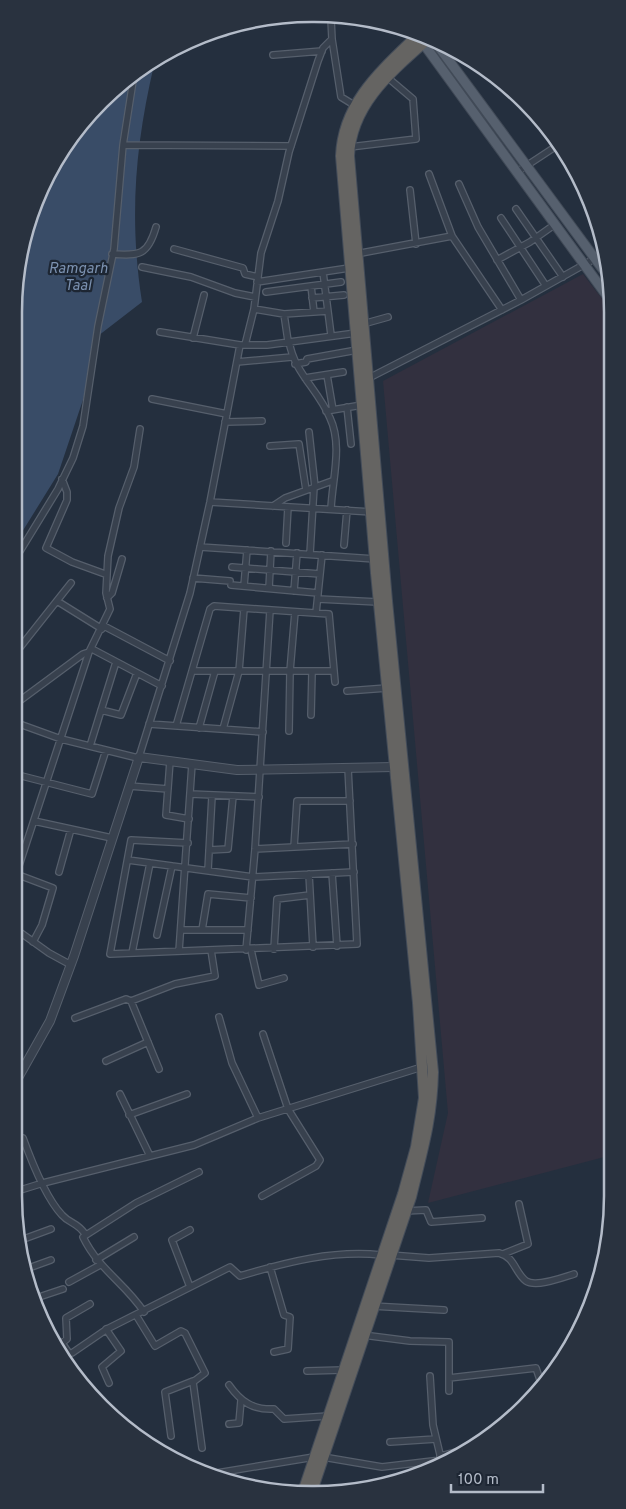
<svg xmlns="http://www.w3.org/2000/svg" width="626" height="1509" font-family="Overpass,sans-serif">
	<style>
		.medical { fill: #32303f }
		.water { fill: #394c67 }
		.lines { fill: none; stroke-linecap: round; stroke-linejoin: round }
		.minor-casing { stroke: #565f6c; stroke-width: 8 }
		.tertiary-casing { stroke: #565f6c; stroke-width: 10 }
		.primary-casing { stroke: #414a57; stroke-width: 11 }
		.trunk-casing { stroke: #434c59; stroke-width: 12 }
		.minor { stroke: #38414e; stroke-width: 5.5 }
		.tertiary { stroke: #38414e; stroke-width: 8 }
		.primary { stroke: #56606e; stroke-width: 9 }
		.trunk { stroke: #656462; stroke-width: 10 }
		.labels { text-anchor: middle; stroke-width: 4.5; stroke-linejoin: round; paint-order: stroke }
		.water-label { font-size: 15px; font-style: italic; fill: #7c92b1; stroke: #1d2633 }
		.rim { fill: none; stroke: #b4bcc9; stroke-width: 2.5 }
	</style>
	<rect width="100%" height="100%" fill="#242f3e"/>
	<path class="medical" d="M583,274L610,309L612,1155L428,1203L448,1113L383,381Z"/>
	<path class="water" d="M154,65C135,146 129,219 142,302L94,339L88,385L58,474L14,545V313L30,217L88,116Z"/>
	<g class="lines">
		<g class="minor-casing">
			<path id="minor" d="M219,34L225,33
				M332,39L341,97L354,105
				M273,55L322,51
				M123,145L291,146
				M350,147L416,139L413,99L387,77
				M517,172L558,145
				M429,174L452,236L502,310
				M459,184L478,227L521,300
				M410,190L416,244
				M516,209L563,277
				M501,218L546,286
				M174,249L243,268L245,274L258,277
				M112,254C140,256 148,255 156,227
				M356,254L452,236
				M497,260L530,242L554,225
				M142,267L191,277L235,293L255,297
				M323,272L331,335
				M257,282L349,268
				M311,286L314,312
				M266,292L341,282
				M312,298L344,295
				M254,309L284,314L328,311
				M284,314L288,341
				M363,324L388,317
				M160,332L240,345
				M193,338L204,295
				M289,341C294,373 318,389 330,418C343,445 332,481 331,509
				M245,345L254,309L261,253L278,201L289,152L318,61L323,48L332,39L331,19
				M237,362L292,357
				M295,364L306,362L307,359L357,350
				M327,375L333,410
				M305,378L343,372
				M367,379L521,300L594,259
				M152,399L227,414
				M347,407L351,444
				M326,411L362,405
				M225,422L262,421
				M309,432L315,487
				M270,446L299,444L306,490
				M62,479L67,492V500L46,548L72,562L105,574
				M210,502L372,512
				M273,506L285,498L332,481
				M286,543L288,507
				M344,545L347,510
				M200,547L375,559
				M310,554L314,487
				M14,561L58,489L73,458L83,426L98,326L114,249L123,145L133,81
				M232,567L320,574
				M193,578L230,581
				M231,585L318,593
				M244,586L247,550
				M269,588L271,551
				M294,591L297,553
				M107,598L112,593L122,559
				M318,599L378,602
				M57,601L102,629
				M316,613L322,555
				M104,626L170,661
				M92,649L162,686
				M14,655L71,583
				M193,671H334
				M347,691L387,688
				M14,705L83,654L89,652
				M101,710L121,715L137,673
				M311,715L312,672
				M14,722L61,739L138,758
				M149,724L263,732
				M176,726L210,609L214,606L329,614L335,682
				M199,728L215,671
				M223,729L239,671L244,609
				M289,731L290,671L295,612
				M90,746L116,662
				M139,757L190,593L210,502L240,345H267L356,333
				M170,761L166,815L189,819
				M14,774L92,794L106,750
				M129,786L168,789
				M190,794L259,797
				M34,821L112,838
				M188,843L131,840L110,954L357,944L348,768
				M294,847L297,801H350
				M255,849L353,844
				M209,850L228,849L233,796
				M128,860L253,877L354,872
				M208,870L212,796
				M59,872L71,829
				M332,873L337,946
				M16,874L53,888L42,925L33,942
				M309,874L313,947
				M14,881L89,652L110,609L106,593L108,556L119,508L134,467L140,429
				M14,928L49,953L71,965
				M181,930H248
				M202,930L208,894L251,898
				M157,935L172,866
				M274,949L277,899L310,895
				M246,950L255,849L270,610
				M251,950L259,985L284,978
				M179,951L192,764
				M132,953L150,863
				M219,1017L232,1063L258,1118
				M75,1018L126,999L131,1001
				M106,1061L148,1042
				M159,1069L131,1001L175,984L215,976L211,950
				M120,1094L150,1156
				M129,1115L187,1094
				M23,1138C31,1160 46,1198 62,1215C70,1224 77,1222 85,1234
				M14,1192L43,1183L194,1145L258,1118L422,1067
				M262,1196L316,1166L320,1160L288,1109L263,1034
				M405,1211L426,1210L431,1222L482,1218
				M21,1240L51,1229
				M503,1254L528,1244L519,1204
				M390,1255L429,1258L499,1253C515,1257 515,1273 526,1281C536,1288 564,1277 574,1274
				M96,1260L134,1237
				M270,1267L284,1315L290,1317L288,1349L274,1352
				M26,1269L51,1260
				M69,1282L100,1265
				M190,1287L172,1240L190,1230
				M33,1299L63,1289
				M372,1306L444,1310
				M144,1312C125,1283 99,1270 83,1237L136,1203L199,1172
				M136,1315L155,1346L181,1331L185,1333L205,1373L193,1382L202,1448
				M106,1329L121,1351L102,1367L109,1383
				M363,1335L410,1341L449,1342V1391
				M58,1342L62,1343L69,1353H72L107,1329L230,1267L240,1276C287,1262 333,1250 381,1255
				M62,1343L67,1339L66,1318L90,1304
				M307,1371L343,1370
				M430,1376L433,1425L442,1463
				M449,1378L536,1368L542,1386
				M229,1385C241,1402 253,1410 274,1409L284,1419L328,1416
				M229,1424L239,1423L241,1400
				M171,1436L165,1392L193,1381
				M390,1442L436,1439
				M440,1456L471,1448
				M323,1457L382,1467L441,1460
				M217,1473L314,1457"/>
		</g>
		<g class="tertiary-casing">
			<path id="tertiary" d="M14,1085L50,1021L74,956L139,757L237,770L394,767"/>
		</g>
		<g class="primary-casing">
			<path id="primary" d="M423,43L610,300
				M436,43L610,279"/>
		</g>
		<g class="trunk-casing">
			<path id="trunk" d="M312,1491L411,1197C422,1151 432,1120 433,1072L387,601L349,156C351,104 392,71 428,39
				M303,1492L403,1194L416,1147L424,1098L418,1003L376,573L341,156C343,102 383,69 419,34"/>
		</g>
		<use href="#minor" class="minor"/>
		<use href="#tertiary" class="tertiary"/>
		<use href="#primary" class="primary"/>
		<use href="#trunk" class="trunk"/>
	</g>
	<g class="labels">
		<g class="water-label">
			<text x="78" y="273">Ramgarh<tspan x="78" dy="17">Taal</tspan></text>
		</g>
	</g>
	<path d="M0 0H626V1509H0ZM312 22H314A290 290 0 0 1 604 312V1196A290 290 0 0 1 314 1486H312A290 290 0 0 1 22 1196V312A290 290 0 0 1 312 22Z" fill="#29323f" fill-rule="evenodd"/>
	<path class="rim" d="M312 22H314A290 290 0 0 1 604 312V1196A290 290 0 0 1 314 1486H312A290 290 0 0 1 22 1196V312A290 290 0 0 1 312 22Z"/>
	<path d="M451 1484v8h92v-8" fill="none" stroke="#b4bcc9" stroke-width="2.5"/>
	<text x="458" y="1484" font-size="15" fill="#b4bcc9" stroke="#1d2633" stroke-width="4" paint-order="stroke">100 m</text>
</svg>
